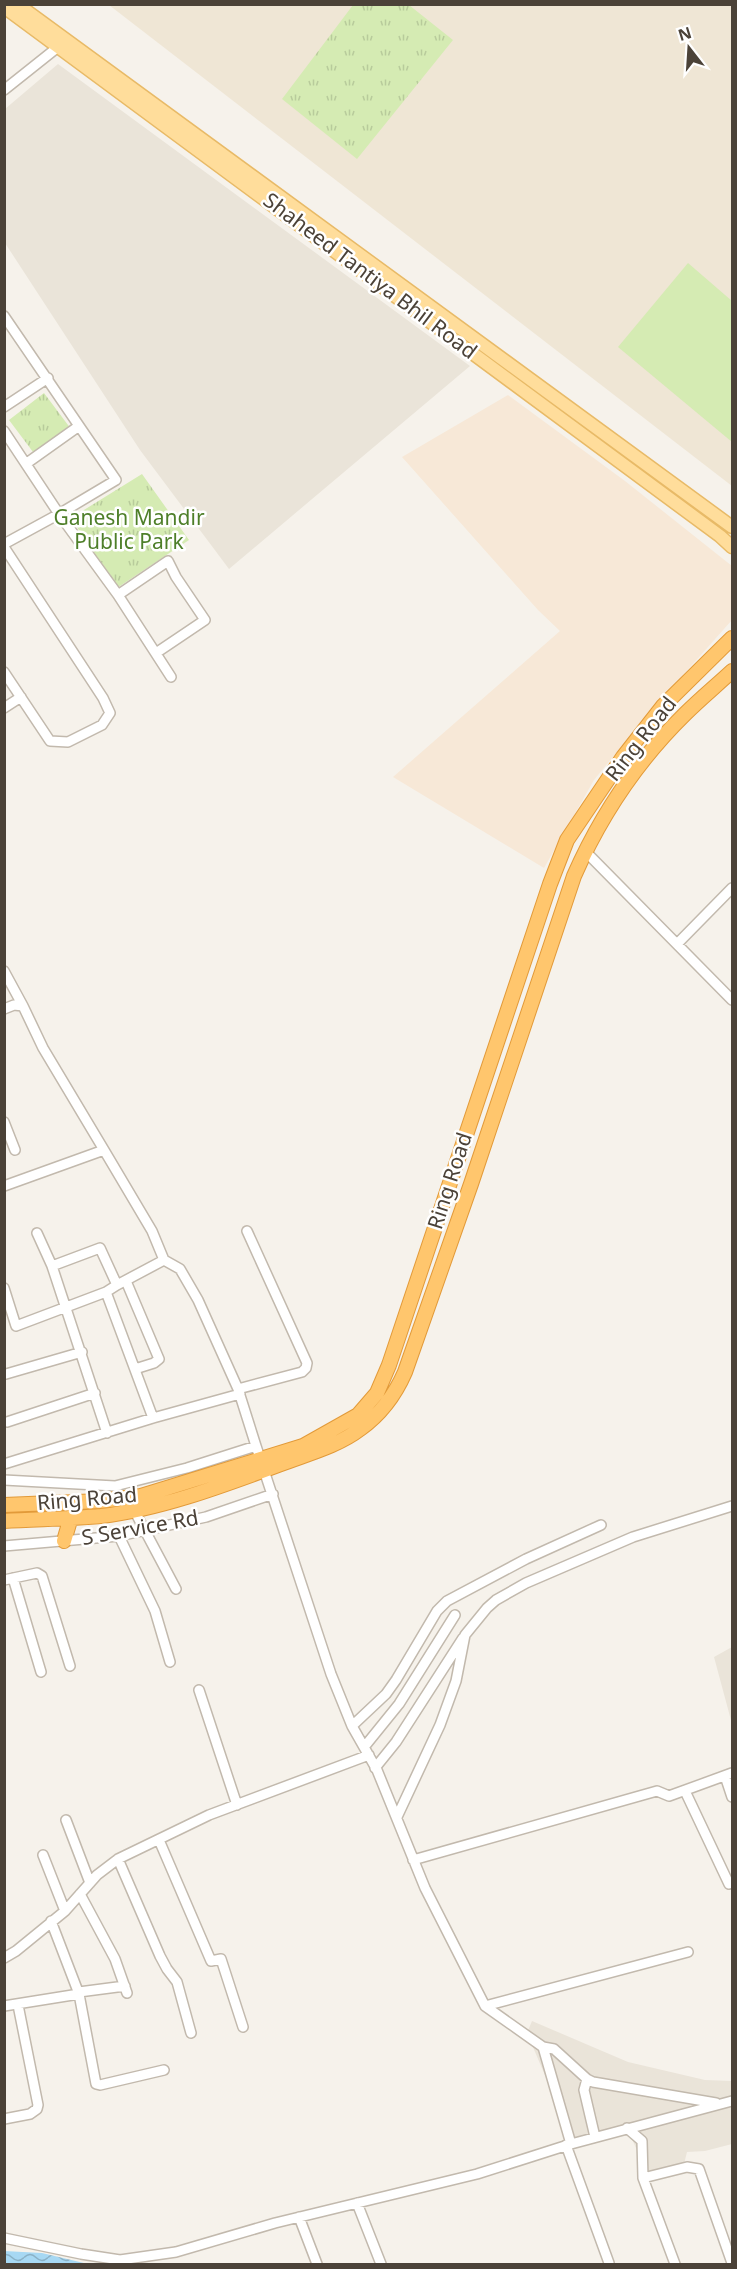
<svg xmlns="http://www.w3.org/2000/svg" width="737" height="2269" font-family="'Noto Sans',sans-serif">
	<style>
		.residential { fill: #eae4d9 }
		.commercial { fill: #f7e8d7 }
		.education { fill: #efe6d5 }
		.park { fill: url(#park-tufts) }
		.garden { fill: #d5ebb3 }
		.water { fill: url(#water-waves) }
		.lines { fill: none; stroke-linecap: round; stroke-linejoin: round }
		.minor-casing { stroke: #c2b9ad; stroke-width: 12 }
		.major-casing { stroke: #e8ba67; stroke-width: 15 }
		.highway-casing { stroke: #e29a39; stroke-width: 16 }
		.minor { stroke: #fff; stroke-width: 9 }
		.major { stroke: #ffdd9b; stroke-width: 12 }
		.highway { stroke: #ffc66d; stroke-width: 14 }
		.labels { text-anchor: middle; stroke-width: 5; stroke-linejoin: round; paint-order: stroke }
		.street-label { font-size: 21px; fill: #4b4238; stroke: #fff }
		.park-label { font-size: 21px; fill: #4e7f29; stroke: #fff }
	</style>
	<defs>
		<pattern id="park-tufts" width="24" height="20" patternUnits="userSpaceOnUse" patternTransform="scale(1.5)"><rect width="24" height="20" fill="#d5ebb3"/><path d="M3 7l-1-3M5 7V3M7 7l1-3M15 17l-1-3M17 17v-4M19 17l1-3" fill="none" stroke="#b8cb9b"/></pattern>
		<pattern id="water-waves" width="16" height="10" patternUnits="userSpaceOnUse" patternTransform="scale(1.5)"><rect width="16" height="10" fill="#a7d8f3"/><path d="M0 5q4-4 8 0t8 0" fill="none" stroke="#8ab1c6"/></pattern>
	</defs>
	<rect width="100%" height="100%" fill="#f6f2eb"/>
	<path class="residential" d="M58,64L470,366L229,569L140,450L5,243V109Z
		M732,1647V1724L714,1657Z
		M532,2021L628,2062L705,2080L732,2081V2144L705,2151L687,2152L684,2164L649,2177L627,2128L572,2139L527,2033Z"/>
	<path class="commercial" d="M508,395L625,481L732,566V620L643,720L594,780L544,868L393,777L560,631L538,610L402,457Z"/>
	<path class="education" d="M109,5H732V486Z"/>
	<path class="park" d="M353,5H409L453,40L357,159L282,99Z
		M44,393L71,429L36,456L9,420Z
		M142,474L189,540L117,588L71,518Z"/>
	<path class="garden" d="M688,263L732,301V442L618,347Z"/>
	<path class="water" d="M4,2251L42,2253L88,2264H5Z"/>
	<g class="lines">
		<g class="minor-casing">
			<path id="minor" d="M4,90L58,47
				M4,316L116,480L59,514L4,431
				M4,407L48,378
				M27,463L79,426
				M4,544L59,514L118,595L171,677
				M4,547L103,698L110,713L102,725L68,742L50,741L4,672
				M118,595L168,561L176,577L205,620L156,653
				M4,708L21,697
				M585,851L732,1000
				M677,944L732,888
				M4,971L23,1006
				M4,1009L14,1005L23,1006L43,1048L104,1150L4,1186
				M4,1122L15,1150
				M104,1150L152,1231L164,1260L180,1269L198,1300L238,1389L256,1446
				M37,1233L52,1266
				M126,1281L159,1359L154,1363L135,1369
				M117,1285L106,1292L153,1418
				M4,1288L16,1326L106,1292
				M6,1374L82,1352
				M238,1389L302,1372L306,1368L307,1363L247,1231
				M7,1422L95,1393
				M107,1433L52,1266L100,1248L117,1285L164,1260
				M4,1464L153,1418L240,1394
				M4,1480L115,1486L187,1468L256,1446L331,1674L352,1726L377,1770L425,1888L485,2006L543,2047L571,2144
				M134,1510L176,1589
				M119,1536L155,1611L170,1662
				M4,1546L119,1536L206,1517L273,1494
				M13,1578L41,1672
				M4,1580L37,1573L42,1576L70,1666
				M199,1690L237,1805
				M352,1726L386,1694L396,1680L437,1611L447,1601L526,1559L601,1525
				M365,1746L399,1704L455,1615
				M375,1768L396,1742L463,1638
				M725,1776L732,1797
				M685,1791L729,1884L732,1882
				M397,1817L440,1725L456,1681L465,1635L487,1608L496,1600L526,1583L633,1537L732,1506
				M66,1820L90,1883
				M159,1840L211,1961L221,1959L243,2027
				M43,1855L65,1911
				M118,1859L160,1956L167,1969L177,1982L191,2033
				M413,1860L657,1791L669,1796L732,1773
				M80,1894L115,1959L127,1993
				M4,1958L16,1951L65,1911L97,1875L118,1859L209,1815L369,1755
				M79,1992L125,1986
				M79,1994L96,2084L100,2085L164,2070
				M4,2006L79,1994L51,1921
				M485,2006L688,1952
				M543,2047L554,2049L587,2079L593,2082L716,2103
				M587,2079L584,2090L595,2137
				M4,2119L30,2114L37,2109L38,2105L18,2005
				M627,2128L642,2141L643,2178L675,2264
				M566,2145L609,2263
				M643,2178L687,2167L699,2169L732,2263
				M357,2203L381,2264
				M299,2217L317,2264
				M4,2238L81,2254L120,2260L176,2252L275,2223L477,2174L571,2144L732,2101"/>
		</g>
		<g class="major-casing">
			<path id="major" d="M17,4L732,527
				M4,7L720,536L732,547"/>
		</g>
		<g class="highway-casing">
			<path id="highway" d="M4,1505L101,1501L141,1496L303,1446L358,1415L377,1393L389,1365L550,884L567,840L623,757L663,706L732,638
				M4,1521C36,1519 69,1519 101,1516C161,1509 224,1485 281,1464C307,1454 338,1446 360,1429C381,1414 395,1395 405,1372L471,1184L574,876C600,817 638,760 685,714C700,699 717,685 732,671
				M64,1541L71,1517"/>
		</g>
		<use href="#minor" class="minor"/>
		<use href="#major" class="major"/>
		<use href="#highway" class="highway"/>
	</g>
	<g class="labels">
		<g class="street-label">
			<text transform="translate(370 276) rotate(37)" y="7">Shaheed Tantiya Bhil Road</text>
			<text transform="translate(641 739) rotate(-52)" y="7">Ring Road</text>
			<text transform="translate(450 1181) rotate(-72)" y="7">Ring Road</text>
			<text transform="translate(87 1499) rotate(-5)" y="7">Ring Road</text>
			<text transform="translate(140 1528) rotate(-10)" y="7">S Service Rd</text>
		</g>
		<g class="park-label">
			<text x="129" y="525">Ganesh Mandir<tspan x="129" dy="24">Public Park</tspan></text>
		</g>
	</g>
	<rect width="737" height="2269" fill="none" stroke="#4b4238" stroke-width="12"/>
	<g transform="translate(689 48) rotate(343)" stroke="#ffffff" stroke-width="4.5" paint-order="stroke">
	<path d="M0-4.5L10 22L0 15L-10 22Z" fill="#4b4238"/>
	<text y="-9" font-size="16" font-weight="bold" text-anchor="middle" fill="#4b4238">N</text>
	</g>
</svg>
